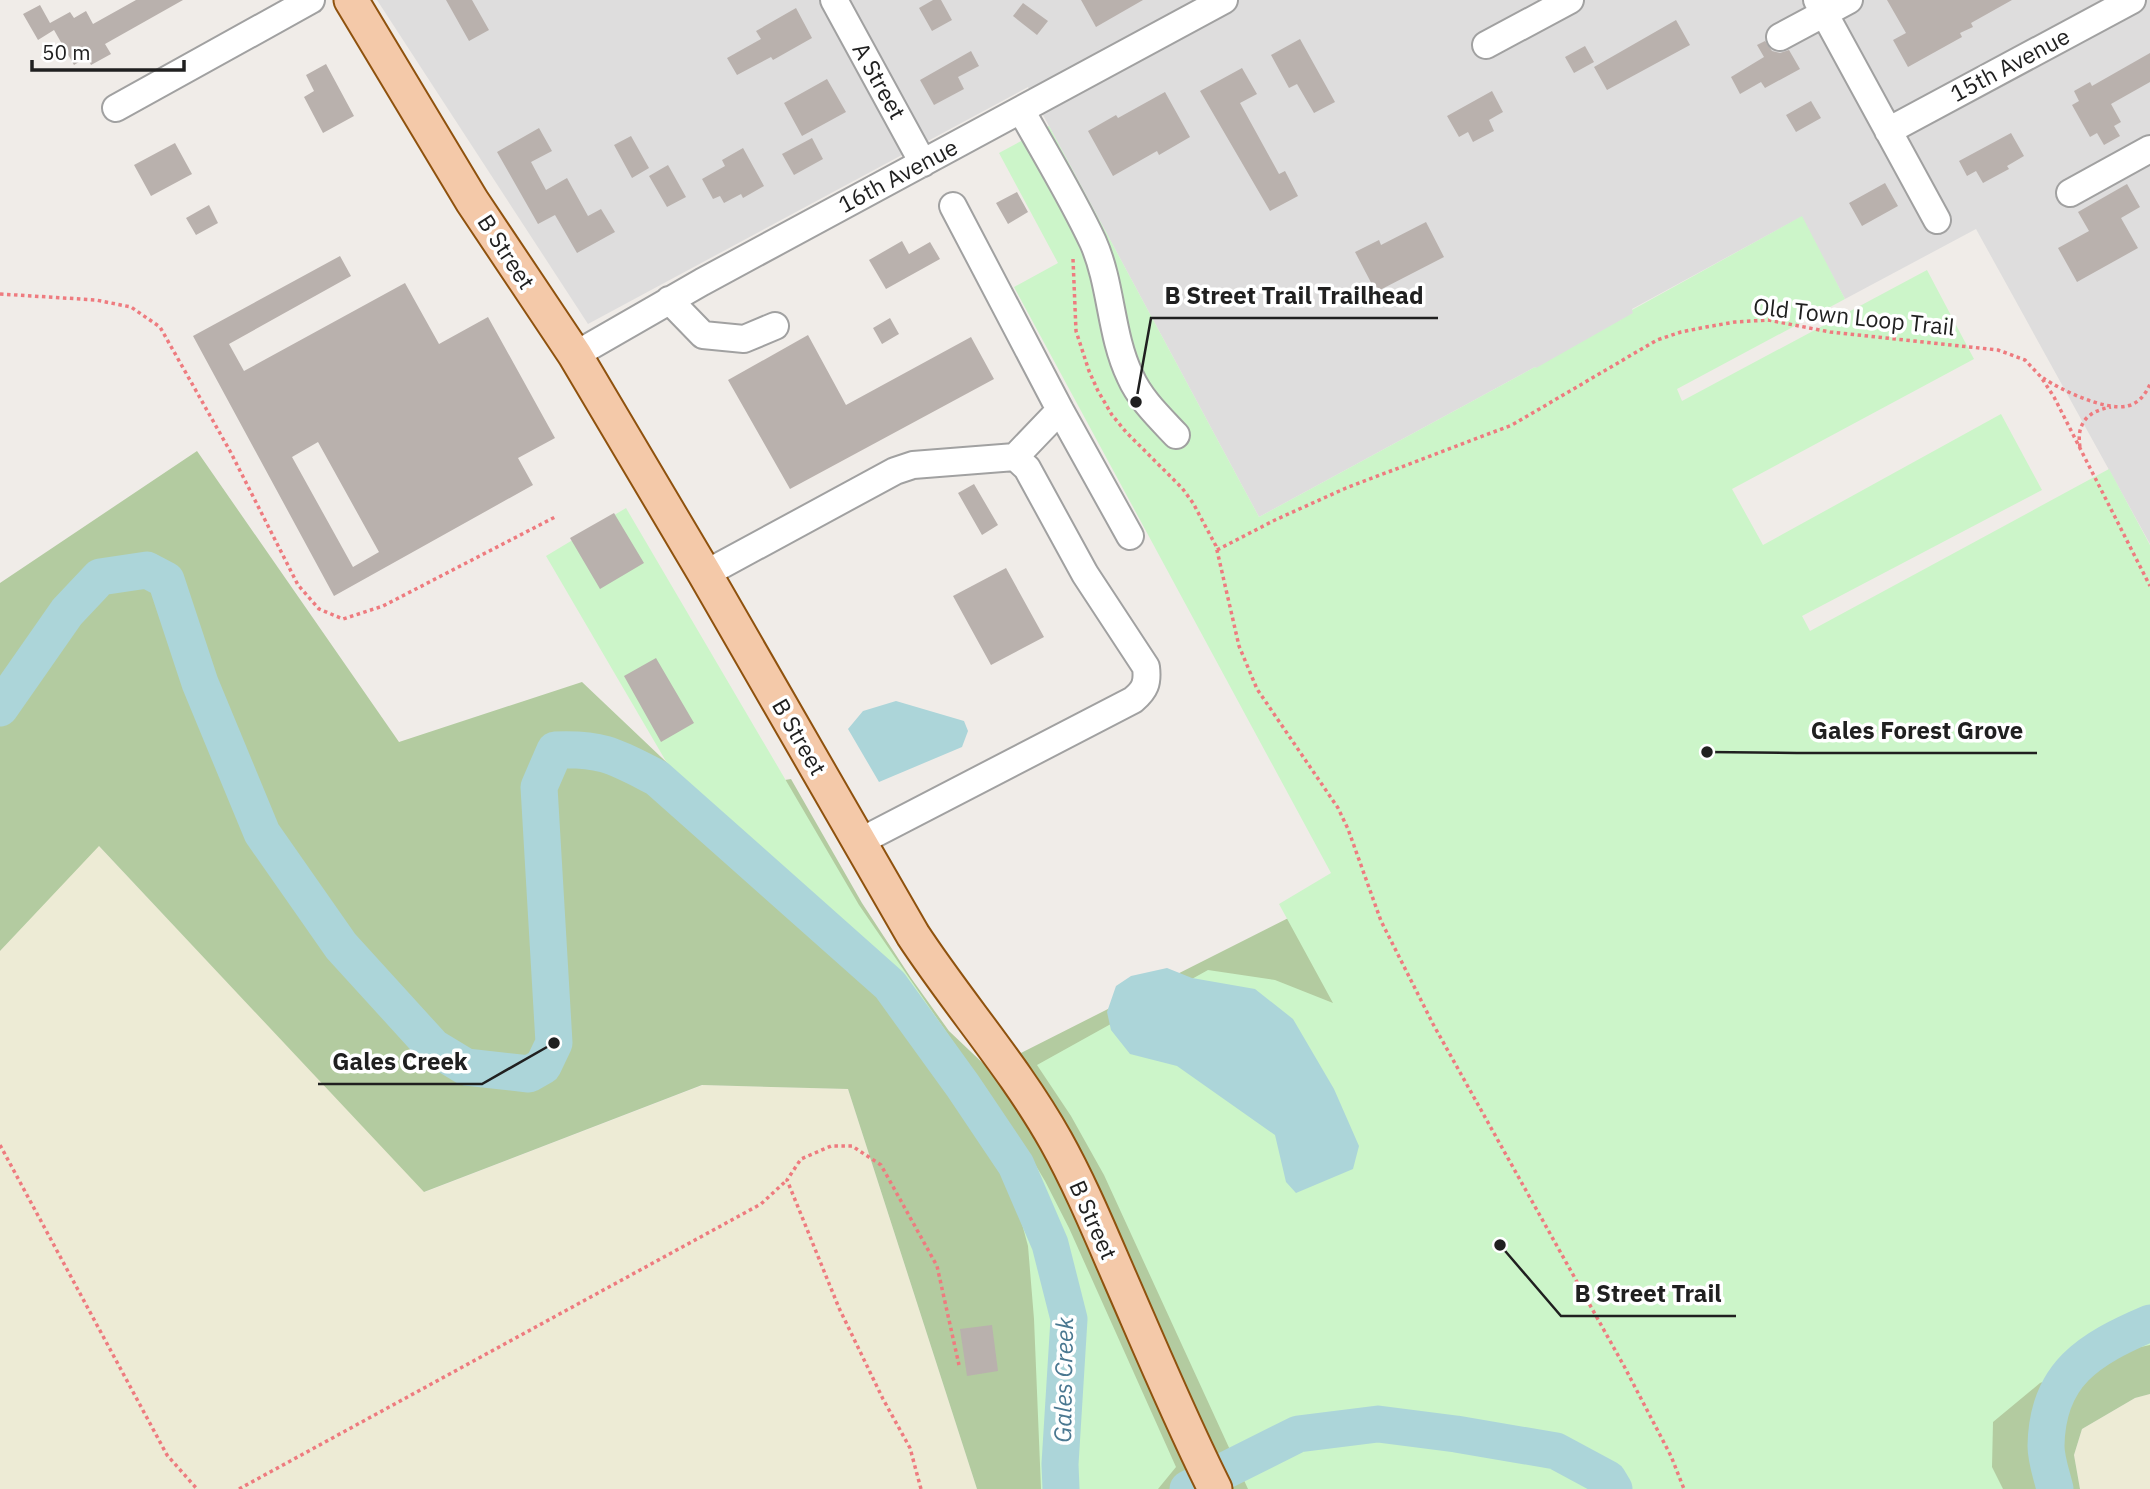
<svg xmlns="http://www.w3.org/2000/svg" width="2150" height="1489" font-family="'IBM Plex Sans',sans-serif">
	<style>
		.residential { fill: #dedddd }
		.farmland { fill: #edebd5 }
		.forest { fill: #b3cba0 }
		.park { fill: #ccf5c9 }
		.water { fill: #acd5d9 }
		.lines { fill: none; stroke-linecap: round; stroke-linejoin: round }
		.river { stroke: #acd5d9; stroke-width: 37 }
		.building { fill: #b9b1ad; fill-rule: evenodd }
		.minor-casing { stroke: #a1a1a1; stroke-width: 30 }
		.major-casing { stroke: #8f520e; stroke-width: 37 }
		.path { stroke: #ee7b7f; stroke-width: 3.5; stroke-dasharray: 3.5 3.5; stroke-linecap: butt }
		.minor { stroke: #fff; stroke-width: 26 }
		.major { stroke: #f4c9a9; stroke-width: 33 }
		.labels { text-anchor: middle; stroke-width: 7; stroke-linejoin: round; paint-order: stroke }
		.street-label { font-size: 23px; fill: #202020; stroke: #fff }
		.water-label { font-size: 24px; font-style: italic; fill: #4a7891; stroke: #fff }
		.leader { fill: none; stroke: #202020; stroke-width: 2.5 }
		.callout-dot { fill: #202020; stroke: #fff; stroke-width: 2.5 }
		.callout-label { font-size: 24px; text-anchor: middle; font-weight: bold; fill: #202020; stroke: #fff; stroke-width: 7; stroke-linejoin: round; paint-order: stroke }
	</style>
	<rect width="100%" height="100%" fill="#f0ece8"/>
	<path class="residential" d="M377,0H2150V544L1976,229L1845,299L1801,217L1632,309L1634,313L1536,369L1535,367L1259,517L1028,87L588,324Z"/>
	<path class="farmland" d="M98,845L425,1192L703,1085L848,1089L977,1489H0V951Z
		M2150,1394V1489H2080L2074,1455L2082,1429L2135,1398Z"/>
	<path class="forest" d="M197,451L399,742L582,682L700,794L791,779L862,903L911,978L949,1031L989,1069L1340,892L1611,1489H977L848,1089L702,1085L424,1192L99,846L0,951V583Z
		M2150,1246V1394L2135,1398L2082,1429L2074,1455L2080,1489H1885Z"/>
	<path class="park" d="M1049,126L1259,517L1535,367L1536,368L1633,313L1632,310L1802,216L1845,299L1677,389L1682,401L1927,270L1974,359L1732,489L1763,545L2001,414L2042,490L1802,616L1810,631L2109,469L2150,545V1345L2136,1348L2040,1383L1993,1422L1992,1467L2003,1489H1248L1104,1175L1071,1116L1037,1065L1208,970L1275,980L1333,1003L1279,904L1331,873L1014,287L1058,263L999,153Z
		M626,508L859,905L1020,1139L1045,1181L1069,1228L1176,1467L1158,1489H1041L1034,1319L1028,1246L1021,1220L1006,1182L987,1145L949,1086L865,982L815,931L719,852L546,556Z"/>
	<path class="water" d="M896,701L964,721L968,731L962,747L879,782L848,729L863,711Z
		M1167,968L1192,978L1255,989L1293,1019L1334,1089L1359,1146L1353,1169L1296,1193L1286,1182L1275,1135L1177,1066L1130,1054L1111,1030L1107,1012L1116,986L1131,976Z"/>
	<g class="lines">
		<path class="river" d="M0,708L67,612L100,577L147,570L166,580L200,683L262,833L341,946L433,1047L466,1067L529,1074L543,1066L554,1043L539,787L555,750C603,748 616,757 657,778L890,985L963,1086L1016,1165L1050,1244L1069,1319L1060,1464L1061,1489
			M1188,1489L1298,1434L1378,1424L1456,1434L1556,1451L1608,1479L1614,1489
			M2055,1489C2052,1476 2046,1460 2046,1446C2047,1374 2089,1349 2150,1323"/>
	</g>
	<path class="building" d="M136,0H183L105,44L111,54L91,65L87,57L74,65L54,30L38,40L23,14L40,5L50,23L70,12L74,18L86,11L93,24Z
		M446,0H472L489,30L469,41Z
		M933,0H941L952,20L932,31L919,8Z
		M1081,0H1143L1096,27Z
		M1887,0H2012L1971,23L1973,27L1960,33L1962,37L1908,67L1893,40L1906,33Z
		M1023,3L1048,21L1037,35L1013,16Z
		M796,8L812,38L773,60L771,57L737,75L727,58L761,39L756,31Z
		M1676,20L1690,45L1607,90L1594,67Z
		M1300,39L1335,102L1314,113L1297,84L1289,88L1271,55Z
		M1765,41L1772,51L1780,53L1789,50L1800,69L1765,88L1761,82L1740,94L1731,77L1764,57L1757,45Z
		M1585,46L1594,62L1574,73L1565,57Z
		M971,51L979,66L958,77L964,89L934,105L920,80Z
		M2150,53V82L2111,104L2121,122L2114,126L2120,136L2104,145L2097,133L2090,137L2072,105L2079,101L2074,91L2090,82L2092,86Z
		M326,64L354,116L323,133L304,97L314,91L306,75Z
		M1242,68L1257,94L1240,103L1279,174L1285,171L1298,196L1270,211L1200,91Z
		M827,79L846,112L802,136L784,103Z
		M1492,91L1503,112L1489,120L1494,131L1473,142L1468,132L1459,137L1447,116Z
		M1165,92L1190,137L1159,155L1157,151L1113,176L1088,131L1116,115L1118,118Z
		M1811,101L1821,118L1796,132L1786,115Z
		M539,128L552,151L531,162L546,190L567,178L588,216L601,209L615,232L577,253L555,215L538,224L497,152Z
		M2011,133L2024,156L2007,166L2009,169L1983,183L1976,171L1967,176L1959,161Z
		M631,136L649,168L632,178L614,145Z
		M812,138L823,159L794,175L782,154Z
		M175,143L192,174L151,196L134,165Z
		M743,148L764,186L743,198L741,194L724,203L720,196L713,199L702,179L725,166L722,160Z
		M668,165L686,197L667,207L649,176Z
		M1885,183L1898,206L1862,226L1849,203Z
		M2127,184L2140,207L2121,218L2138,248L2077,282L2058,248L2089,231L2078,212Z
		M1017,192L1028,212L1008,224L996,203Z
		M209,205L218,223L196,235L186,218Z
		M1426,222L1444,257L1376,292L1355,252L1379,240L1381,245Z
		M902,241L909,254L930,242L940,259L886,289L869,260Z
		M340,256L351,276L229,344L244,371L405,283L439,344L488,317L555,438L518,458L533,485L334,596L193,336ZM318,442L379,552L353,567L292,457Z
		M890,318L899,334L882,344L873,328Z
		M808,335L846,405L971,337L994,379L790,489L728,380Z
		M974,484L998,525L982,535L958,493Z
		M614,513L644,563L600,589L570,538Z
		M1006,568L1044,637L991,665L953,596Z
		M656,658L694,723L661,742L624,676Z
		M992,1325L998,1371L967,1376L960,1329Z"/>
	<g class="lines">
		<g class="minor-casing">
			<path id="minor" d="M834,0L923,163
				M1817,0L1937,220
				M1780,37L1849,0
				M1486,45L1570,0
				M116,108L311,0
				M1021,110C1045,153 1072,197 1093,242C1112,285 1110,334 1130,376C1140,399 1159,417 1176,435
				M1888,131L2132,0
				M2070,193L2150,149
				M953,206L1060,410L1130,536
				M669,300L703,335L744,339L775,326
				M575,355L702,282L1224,0
				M1015,457L1060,410
				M705,574L895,471L913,465L1015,457L1027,468L1085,574L1146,667C1148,683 1145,690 1133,700L859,842"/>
		</g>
		<g class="major-casing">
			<path id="major" d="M351,0L472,201L575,355L705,574L913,935C959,1005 1015,1068 1056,1141C1080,1184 1099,1230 1119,1276C1150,1347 1180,1419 1215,1489"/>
		</g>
		<path class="path" d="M1073,259L1076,331L1089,371L1098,391L1112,415L1126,432L1182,488L1193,503L1216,546L1239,646L1257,689L1338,808L1348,829L1381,921L1433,1024L1624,1366L1671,1456L1684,1489
			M0,294L96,300L131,307L160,327L230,451L298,585L319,609L343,619L383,606L557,516
			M2043,378C2061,390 2105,411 2127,406C2138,404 2146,394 2150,384
			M2080,447C2076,423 2088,411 2111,407
			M1217,550L1275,520L1346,488L1512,425L1657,340L1681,332L1706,327L1735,322L1768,320L1830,332L1998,350L2025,360L2041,377L2054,397L2150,586
			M0,1145L167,1455L197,1489
			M239,1489L761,1204L787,1180
			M921,1489L910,1448L883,1399L839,1308L787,1180L801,1159L831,1146H852L881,1165L937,1266L959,1365"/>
		<use href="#minor" class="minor"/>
		<use href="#major" class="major"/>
	</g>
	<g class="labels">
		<g class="street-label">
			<text transform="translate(2010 65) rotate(-28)" y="8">15th Avenue</text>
			<text transform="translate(879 81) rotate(61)" y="8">A Street</text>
			<text transform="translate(898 176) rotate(-28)" y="8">16th Avenue</text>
			<text transform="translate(506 252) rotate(57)" y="8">B Street</text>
			<text transform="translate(1854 317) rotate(6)" y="8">Old Town Loop Trail</text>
			<text transform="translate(799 737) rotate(60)" y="8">B Street</text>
			<text transform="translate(1093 1220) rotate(66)" y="8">B Street</text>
		</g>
		<g class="water-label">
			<text transform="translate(1064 1380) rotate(-89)" y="8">Gales Creek</text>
		</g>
	</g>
	<path class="leader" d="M1136 402L1151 318H1438M1707 752L1797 753H2037M554 1043L482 1084H318M1500 1245L1561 1316H1736"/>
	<g class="callout-dot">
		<circle cx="1136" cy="402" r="7"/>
		<circle cx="1707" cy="752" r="7"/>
		<circle cx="554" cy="1043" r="7"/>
		<circle cx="1500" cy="1245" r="7"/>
	</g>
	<g class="callout-label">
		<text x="1294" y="304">B Street Trail Trailhead</text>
		<text x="1917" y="739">Gales Forest Grove</text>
		<text x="400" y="1070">Gales Creek</text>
		<text x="1648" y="1302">B Street Trail</text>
	</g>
	<path d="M32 60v10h152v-10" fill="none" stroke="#202020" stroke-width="3.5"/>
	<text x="42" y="60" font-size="21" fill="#202020" stroke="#ffffff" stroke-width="5" paint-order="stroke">50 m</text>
</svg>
